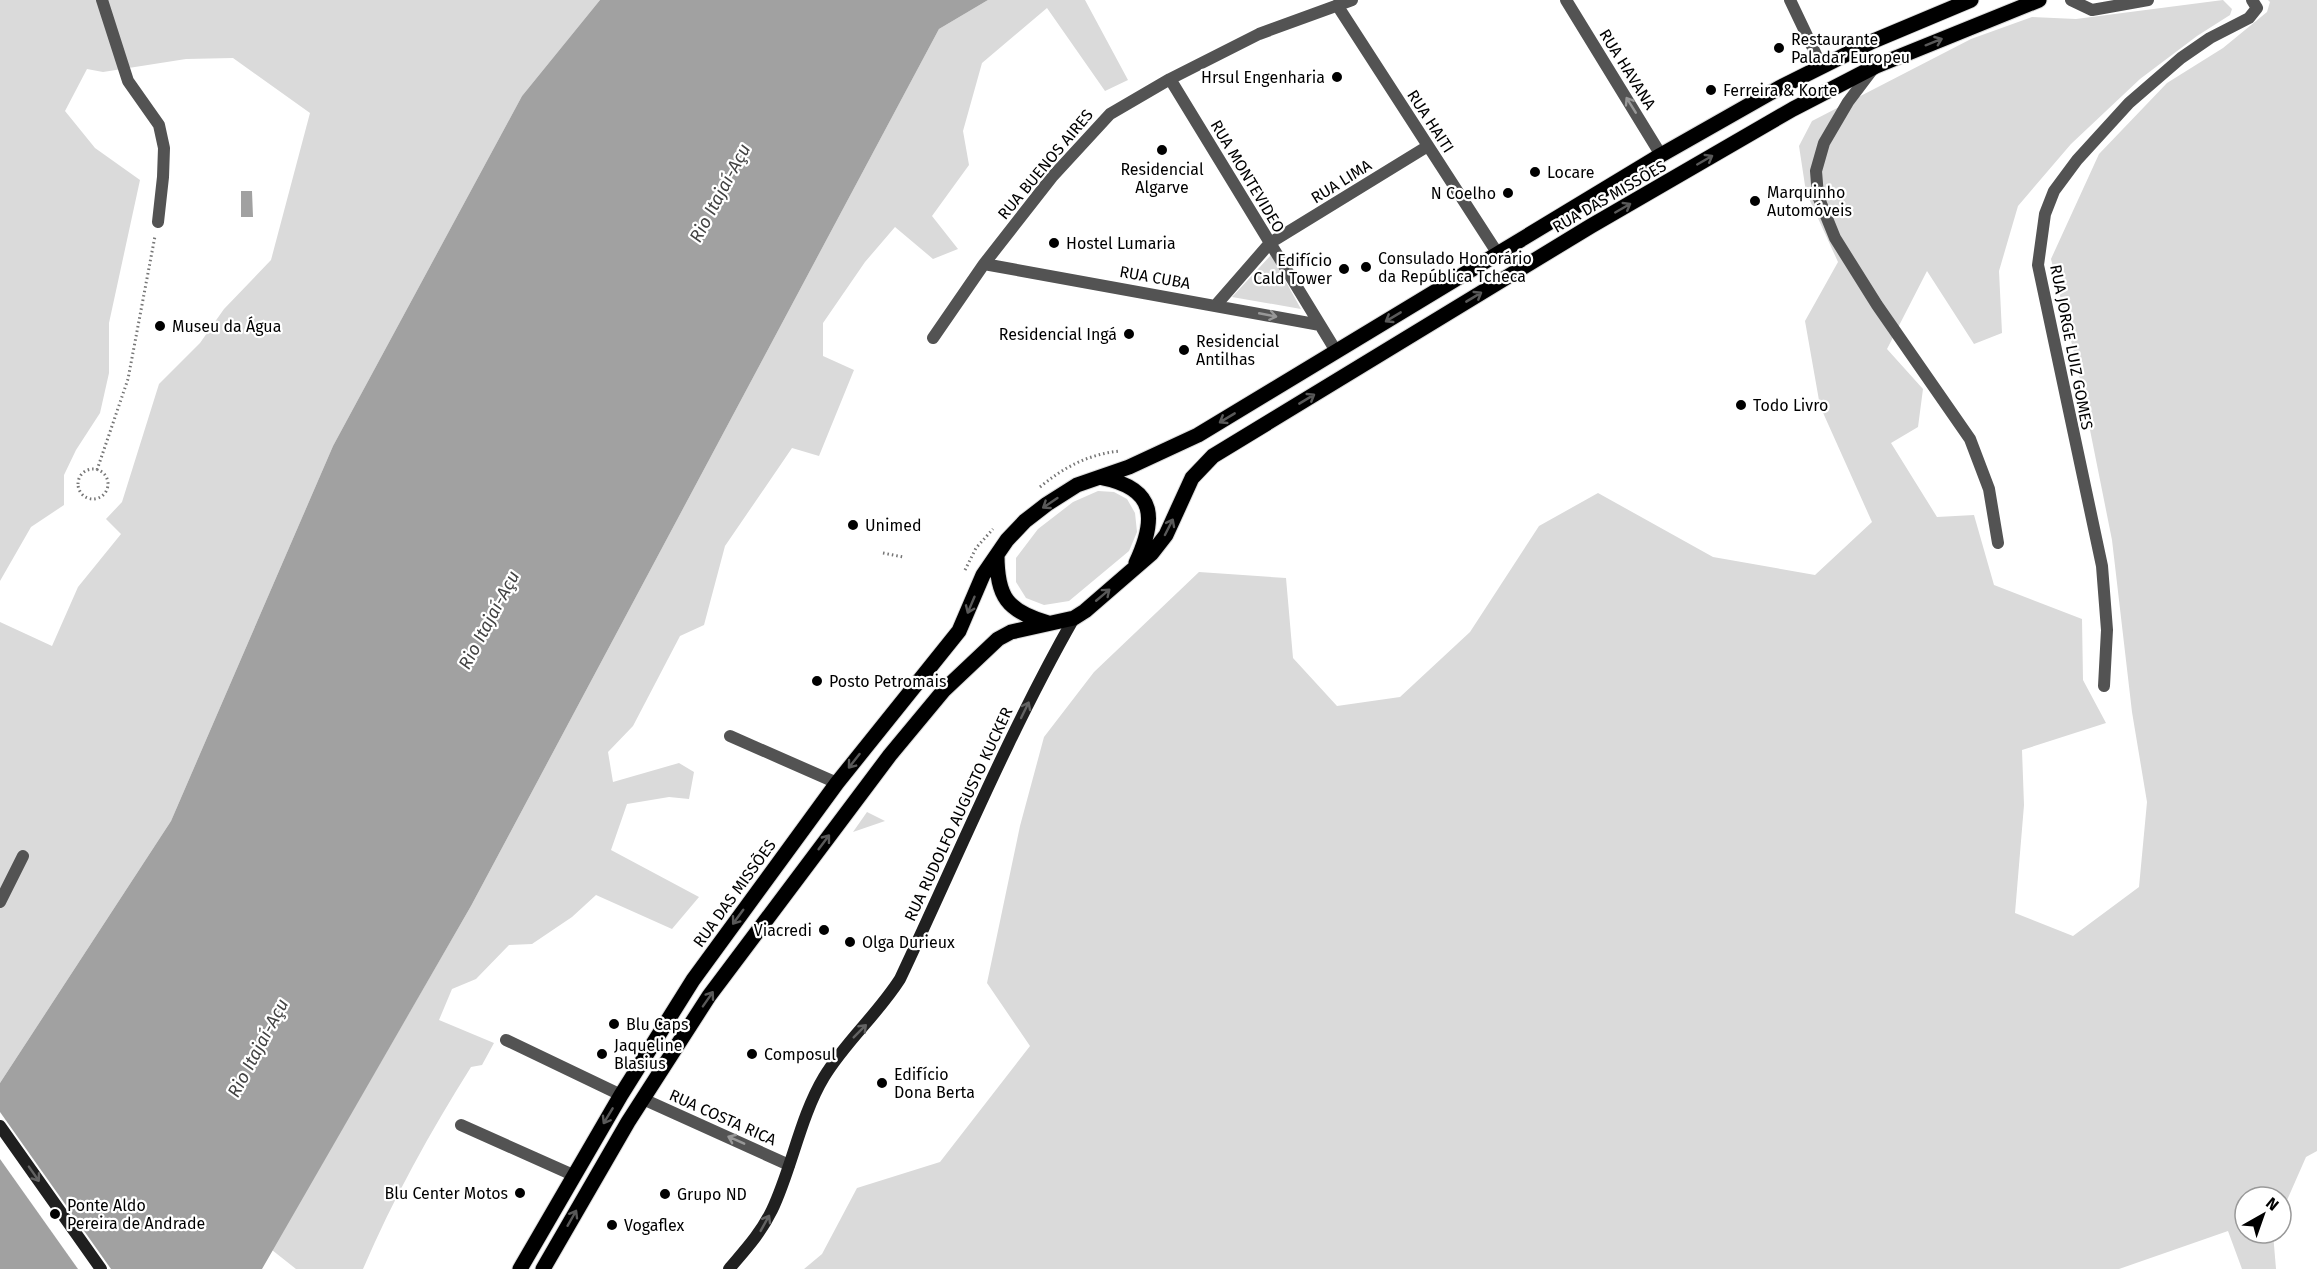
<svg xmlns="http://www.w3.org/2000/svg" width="2317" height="1269" font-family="'Fira Sans',sans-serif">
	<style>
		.green { fill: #dadada }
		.water { fill: #a1a1a1 }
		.pier { fill: #fff }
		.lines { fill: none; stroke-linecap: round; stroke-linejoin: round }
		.primary-casing { stroke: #dbdbdb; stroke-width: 17 }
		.path { stroke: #757575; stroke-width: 3; stroke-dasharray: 1.5 3; stroke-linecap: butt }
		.street { stroke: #535353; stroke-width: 12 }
		.secondary { stroke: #202020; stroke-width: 12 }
		.primary { stroke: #000; stroke-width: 15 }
		.oneway { stroke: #595959 }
		.oneway2 { stroke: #989898 }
		.oneway3 { stroke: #636363 }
		.poi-dot { fill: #000; stroke: #fff; stroke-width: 2 }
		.labels { text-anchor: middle; stroke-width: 4.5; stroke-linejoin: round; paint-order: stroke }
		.poi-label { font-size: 16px; fill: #000; stroke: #fff; text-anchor: start }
		.street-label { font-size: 16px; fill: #000; stroke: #fff }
		.water-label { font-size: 18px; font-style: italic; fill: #424242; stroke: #fff }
	</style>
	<rect width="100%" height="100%" fill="#fff"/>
	<path class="green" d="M0,0H600L522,96L333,446L171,821L0,1083V622L52,646L78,587L121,534L106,519L122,502L159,384L200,343L224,309L271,260L310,113L233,58L186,59L103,72L87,69L65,111L95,148L140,180L109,323V373L100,413L76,450L64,475V505L31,527L0,581Z
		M988,0H1085L1128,80L1105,91L1047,8L982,63L963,131L969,165L932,216L958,249L933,259L895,227L865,262L823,323V356L854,370L819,456L792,448L725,546L704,625L680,636L633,726L608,752L613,782L679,763L694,772L689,799L669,797L627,804L611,850L699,897L672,929L596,895L572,917L532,944L509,945L476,979L452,989L439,1020L494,1043L482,1065L471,1067C430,1132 393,1199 363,1269H296L272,1250L471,906L939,29Z
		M2223,0L2232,9L2230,15L2197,36L2140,79L2071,144L2018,206L1999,271L2002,333L1974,344L1927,271L1887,349L1923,389L1918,427L1891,443L1937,517L1974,515L1994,585L2082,619L2083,680L2106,723L2022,750L2024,805L2015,913L2073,936L2139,887L2147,802L2132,712L2112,540L2077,365L2051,259L2099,154L2167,83L2223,48L2267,12L2270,2L2268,0H2317V1151L2306,1157L2281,1214V1197H2245V1233H2273L2276,1269H2242L2228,1231L2119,1269H804L822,1254L857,1188L940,1162L1030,1046L987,983L1020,826L1044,737L1094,672L1199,572L1286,578L1293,658L1337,706L1400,697L1470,632L1539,526L1598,493L1713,557L1815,575L1872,522L1820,406L1805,321L1838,262L1806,192L1799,146L1812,121L1971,39L2032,17L2076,19Z
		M1271,255L1301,309L1232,297Z
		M1098,491L1114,492L1127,499L1135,513L1137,532L1129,551L1069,601L1044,605L1026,598L1016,582V558L1038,529L1073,502Z
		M867,812L885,821L853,832Z"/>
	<path class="water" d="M600,0H988L939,29L471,906L262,1269H0V1083L171,821L333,446L522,96Z
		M241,191H252L253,217H241Z"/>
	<path class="pier" d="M0,1112L111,1269H78L0,1159Z"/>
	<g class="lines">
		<g class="primary-casing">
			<path id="primary" d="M1103,478C1157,489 1156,520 1136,563
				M997,555C997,597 1007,611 1048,623
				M520,1269L621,1095L693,980L837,783L959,631L983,575L1007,540L1025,521L1047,504L1077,485L1129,467L1198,435L1661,155L1779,88L1871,42L1971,0
				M543,1269L628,1122L709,996L890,755L944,690L998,639L1011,632L1074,618L1085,611L1152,553L1166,535L1192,478L1213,456L1591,226L1793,109L1876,66L2039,0"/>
		</g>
		<path class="path" d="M78 484a15 15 0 1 1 30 0a15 15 0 1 1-30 0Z
			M97,470L128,379L155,236
			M1040,487C1064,467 1089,454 1120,451
			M883,553L903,557
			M965,570L976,548L993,529"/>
		<path class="street" d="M102,0L128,81L159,125L164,148L163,177L158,222
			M1566,0L1661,155
			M1790,0L1821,65
			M2071,0L2092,10L2148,0
			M1337,5L1498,254
			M1873,69L1848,102L1824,143L1816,171L1818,196L1835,238L1877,305L1970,439L1989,489L1998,543
			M1170,79L1336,351
			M984,264L1320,325
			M1216,305L1270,243L1428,146
			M933,338L984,264L1052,177L1110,114L1170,79L1259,34L1352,0
			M2104,686L2107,630L2102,566L2038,265L2045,214L2054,191L2077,160L2129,103L2181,58L2210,38L2249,18L2257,8L2252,0
			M730,736L837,783
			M0,902L23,856
			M506,1040L621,1095
			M643,1099L789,1165
			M461,1125L573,1175"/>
		<path class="secondary" d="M0,1126L101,1269
			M729,1269C745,1250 761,1233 772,1210C792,1168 800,1117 824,1077C846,1041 877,1015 900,979C957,858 1008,734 1074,618"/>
		<use href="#primary" class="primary"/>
	</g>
	<defs><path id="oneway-shaft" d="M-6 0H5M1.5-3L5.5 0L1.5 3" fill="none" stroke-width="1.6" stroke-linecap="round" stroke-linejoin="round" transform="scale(1.5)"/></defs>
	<g class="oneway">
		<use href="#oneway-shaft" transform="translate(1934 42) rotate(-22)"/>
		<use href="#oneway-shaft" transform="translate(1705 160) rotate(-30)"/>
		<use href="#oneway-shaft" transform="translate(1623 208) rotate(-30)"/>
		<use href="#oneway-shaft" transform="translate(1474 297) rotate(-31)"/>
		<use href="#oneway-shaft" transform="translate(1393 317) rotate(149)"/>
		<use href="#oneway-shaft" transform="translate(1307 399) rotate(-31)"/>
		<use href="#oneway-shaft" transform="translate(1227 418) rotate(149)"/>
		<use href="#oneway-shaft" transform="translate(1050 503) rotate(146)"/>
		<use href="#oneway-shaft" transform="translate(1169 527) rotate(-63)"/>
		<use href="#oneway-shaft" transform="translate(1103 595) rotate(-40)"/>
		<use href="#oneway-shaft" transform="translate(971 605) rotate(113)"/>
		<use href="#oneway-shaft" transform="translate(854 761) rotate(128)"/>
		<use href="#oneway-shaft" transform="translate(824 842) rotate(-53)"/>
		<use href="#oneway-shaft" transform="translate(738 917) rotate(126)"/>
		<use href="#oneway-shaft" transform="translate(708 999) rotate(-55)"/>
		<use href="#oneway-shaft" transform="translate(608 1116) rotate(121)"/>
		<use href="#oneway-shaft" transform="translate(572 1218) rotate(-60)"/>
	</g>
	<g class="oneway2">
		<use href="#oneway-shaft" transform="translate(1631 105) rotate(-122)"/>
		<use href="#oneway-shaft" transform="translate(1268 315) rotate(11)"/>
		<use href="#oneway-shaft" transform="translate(736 1140) rotate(-156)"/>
	</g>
	<g class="oneway3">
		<use href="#oneway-shaft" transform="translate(1025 710) rotate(-64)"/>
		<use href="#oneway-shaft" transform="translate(860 1031) rotate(-45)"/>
		<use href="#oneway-shaft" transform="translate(34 1174) rotate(55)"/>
		<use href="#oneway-shaft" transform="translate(765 1223) rotate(-61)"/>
	</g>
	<g class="poi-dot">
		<circle cx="1779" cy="48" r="6"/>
		<circle cx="1337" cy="77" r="6"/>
		<circle cx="1711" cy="90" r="6"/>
		<circle cx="1162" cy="150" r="6"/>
		<circle cx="1535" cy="172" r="6"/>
		<circle cx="1508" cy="193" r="6"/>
		<circle cx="1755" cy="201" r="6"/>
		<circle cx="1054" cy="243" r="6"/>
		<circle cx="1366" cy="267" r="6"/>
		<circle cx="1344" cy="269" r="6"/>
		<circle cx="160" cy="326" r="6"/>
		<circle cx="1129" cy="334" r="6"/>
		<circle cx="1184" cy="350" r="6"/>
		<circle cx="1741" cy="405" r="6"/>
		<circle cx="853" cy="525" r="6"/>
		<circle cx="817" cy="681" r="6"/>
		<circle cx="824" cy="930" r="6"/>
		<circle cx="850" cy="942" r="6"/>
		<circle cx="614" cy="1024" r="6"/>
		<circle cx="602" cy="1054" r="6"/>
		<circle cx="752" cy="1054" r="6"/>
		<circle cx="882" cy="1083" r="6"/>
		<circle cx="520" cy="1193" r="6"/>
		<circle cx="665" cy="1194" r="6"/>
		<circle cx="55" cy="1214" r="6"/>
		<circle cx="612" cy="1225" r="6"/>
	</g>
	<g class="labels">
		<g class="poi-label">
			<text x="1791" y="45">Restaurante<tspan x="1791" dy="18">Paladar Europeu</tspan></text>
			<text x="1325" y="83" text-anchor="end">Hrsul Engenharia</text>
			<text x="1723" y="96">Ferreira &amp; Korte</text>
			<text x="1162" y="175" text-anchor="middle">Residencial<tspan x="1162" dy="18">Algarve</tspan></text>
			<text x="1547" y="178">Locare</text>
			<text x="1767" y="198">Marquinho<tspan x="1767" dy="18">Automóveis</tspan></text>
			<text x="1496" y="199" text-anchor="end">N Coelho</text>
			<text x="1066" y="249">Hostel Lumaria</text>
			<text x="1378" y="264">Consulado Honorário<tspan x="1378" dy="18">da República Tcheca</tspan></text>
			<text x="1332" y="266" text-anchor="end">Edifício<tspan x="1332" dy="18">Cald Tower</tspan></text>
			<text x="172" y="332">Museu da Água</text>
			<text x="1117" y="340" text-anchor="end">Residencial Ingá</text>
			<text x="1196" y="347">Residencial<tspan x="1196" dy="18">Antilhas</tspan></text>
			<text x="1753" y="411">Todo Livro</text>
			<text x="865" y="531">Unimed</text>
			<text x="829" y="687">Posto Petromais</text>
			<text x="812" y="936" text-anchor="end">Viacredi</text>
			<text x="862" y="948">Olga Durieux</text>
			<text x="626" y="1030">Blu Caps</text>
			<text x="614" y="1051">Jaqueline<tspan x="614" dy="18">Blasius</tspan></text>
			<text x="764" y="1060">Composul</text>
			<text x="894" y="1080">Edifício<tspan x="894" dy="18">Dona Berta</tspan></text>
			<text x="508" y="1199" text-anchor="end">Blu Center Motos</text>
			<text x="677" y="1200">Grupo ND</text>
			<text x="67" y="1211">Ponte Aldo<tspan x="67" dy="18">Pereira de Andrade</tspan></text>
			<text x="624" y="1231">Vogaflex</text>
		</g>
		<g class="street-label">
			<text transform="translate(1628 69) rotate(58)" y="6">RUA HAVANA</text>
			<text transform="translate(1431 121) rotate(57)" y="6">RUA HAITI</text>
			<text transform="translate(1045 164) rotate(-50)" y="6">RUA BUENOS AIRES</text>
			<text transform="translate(1248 176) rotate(59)" y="6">RUA MONTEVIDEO</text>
			<text transform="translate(1341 181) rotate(-32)" y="6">RUA LIMA</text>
			<text transform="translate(1609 196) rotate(-30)" y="6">RUA DAS MISSÕES</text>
			<text transform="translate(1155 277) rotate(10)" y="6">RUA CUBA</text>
			<text transform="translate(2072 347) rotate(79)" y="6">RUA JORGE LUIZ GOMES</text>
			<text transform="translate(958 814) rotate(-65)" y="6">RUA RUDOLFO AUGUSTO KUCKER</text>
			<text transform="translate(734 893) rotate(-54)" y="6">RUA DAS MISSÕES</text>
			<text transform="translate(723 1117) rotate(24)" y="6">RUA COSTA RICA</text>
		</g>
		<g class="water-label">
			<text transform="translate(720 193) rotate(-62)" y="6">Rio Itajaí-Açu</text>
			<text transform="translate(489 620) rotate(-62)" y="6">Rio Itajaí-Açu</text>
			<text transform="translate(258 1048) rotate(-62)" y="6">Rio Itajaí-Açu</text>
		</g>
	</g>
	<g transform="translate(2263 1215) rotate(40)"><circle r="28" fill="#ffffff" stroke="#999999" stroke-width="1.5"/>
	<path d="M0-4.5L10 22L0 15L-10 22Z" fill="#000000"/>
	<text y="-9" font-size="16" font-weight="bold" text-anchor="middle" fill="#000000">N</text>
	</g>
</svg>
